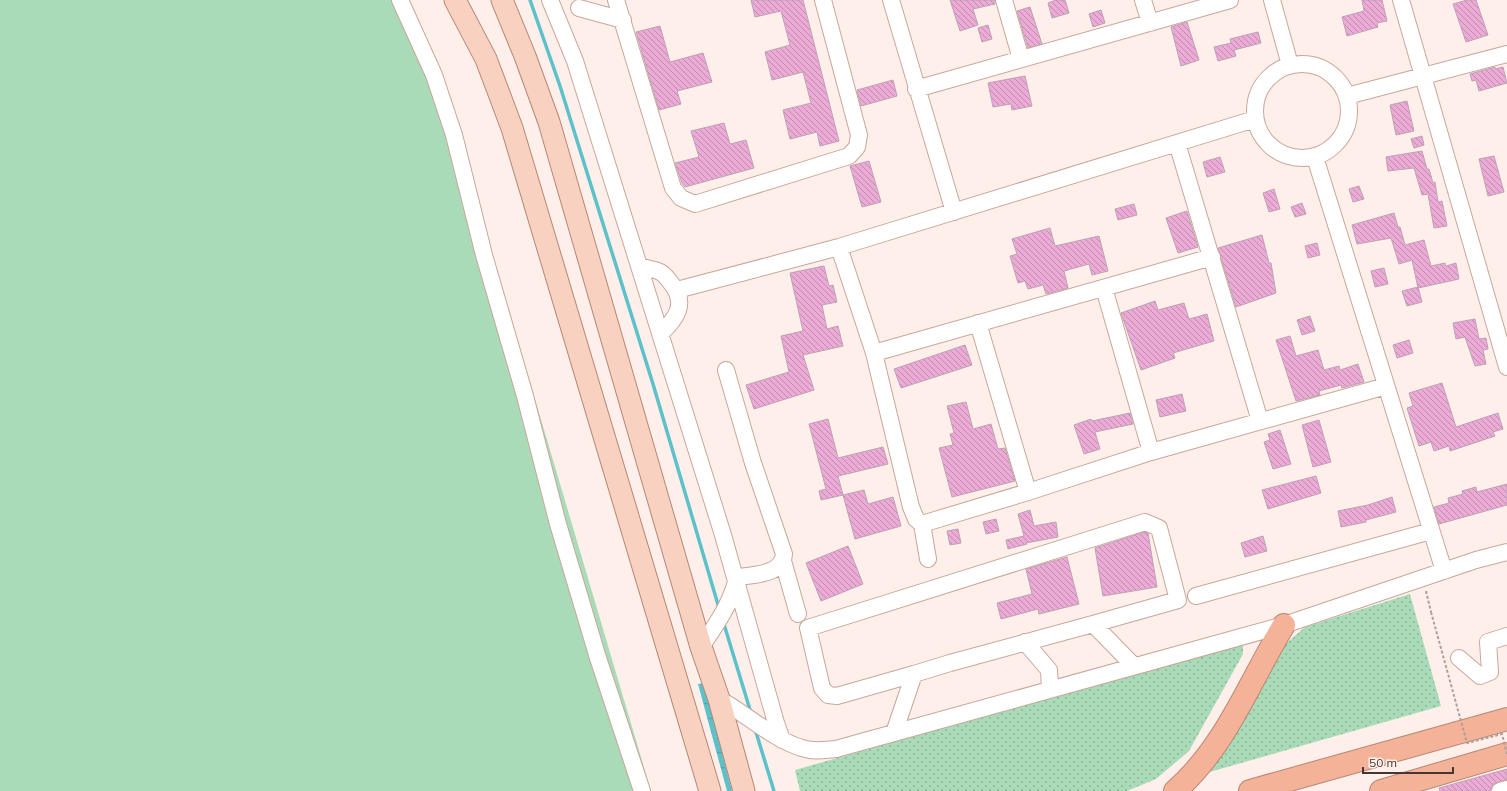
<svg xmlns="http://www.w3.org/2000/svg" width="1507" height="791" font-family="Mulish,sans-serif">
	<style>
		.green { fill: #a9dbb9 }
		.park { fill: url(#park-dots) }
		.water { fill: url(#water-ripples) }
		.lines { fill: none; stroke-linecap: round; stroke-linejoin: round }
		.stream { stroke: #5dc1c9; stroke-width: 3.5 }
		.building { fill: url(#building-back-hatch); stroke: #bea1b4 }
		.minor-casing { stroke: #c8a79a; stroke-width: 18 }
		.major-casing { stroke: #b68774; stroke-width: 23 }
		.highway-casing { stroke: #b68774; stroke-width: 24 }
		.path { stroke: #ad9f9a; stroke-width: 2; stroke-dasharray: 3 2; stroke-linecap: butt }
		.minor { stroke: #fff; stroke-width: 16 }
		.major { stroke: #f8d1c1; stroke-width: 21 }
		.highway { stroke: #f4b398; stroke-width: 22 }
		.path-bridge { stroke: #ad9f9a; stroke-width: 2; stroke-dasharray: 3 2; stroke-linecap: butt }
	</style>
	<defs>
		<pattern id="park-dots" width="8" height="8" patternUnits="userSpaceOnUse"><rect width="8" height="8" fill="#a9dbb9"/><path d="M2 2h.1M6 6h.1" fill="none" stroke="#8bb297" stroke-width="1.8" stroke-linecap="round"/></pattern>
		<pattern id="water-ripples" width="26" height="14" patternUnits="userSpaceOnUse"><rect width="26" height="14" fill="#5dc1c9"/><path d="M2 4q2-2 4 0t4 0M15 11q2-2 4 0t4 0" fill="none" stroke="#4e9ea4"/></pattern>
		<pattern id="building-back-hatch" width="6" height="6" patternUnits="userSpaceOnUse"><rect width="6" height="6" fill="#ebabd6"/><path d="M-1 5l2 2M0 0l6 6M5-1l2 2" fill="none" stroke="#c08cae"/></pattern>
	</defs>
	<rect width="100%" height="100%" fill="#feefea"/>
	<path class="green" d="M0,0H391L452,119L651,791H0Z"/>
	<path class="park" d="M1410,594L1441,706L1206,773L1273,655L1305,627Z
		M1243,642V654L1189,751L1156,779L1127,791H800L795,770Z"/>
	<path class="water" d="M704,683L732,791H727L698,684Z"/>
	<g class="lines">
		<path class="stream" d="M530,0L560,86L653,384L719,608
			M723,621L751,713
			M755,729L774,791"/>
	</g>
	<path class="building" d="M751,0H803L839,141L820,146L817,132L790,139L783,110L811,103L803,72L772,80L765,52L790,45L781,11L755,17Z
		M950,0H995V4L973,9L978,25L960,31Z
		M1056,0H1065L1069,13L1052,18L1048,3Z
		M1362,0H1382L1387,21L1377,23L1378,27L1347,36L1342,17L1364,11Z
		M1467,0H1476L1488,35L1466,42L1453,4Z
		M1030,7L1042,44L1028,48L1017,11Z
		M1101,10L1105,23L1093,27L1089,14Z
		M1187,22L1199,60L1181,66L1171,27Z
		M988,25L992,39L982,42L978,28Z
		M660,26L670,62L703,53L712,82L677,91L681,104L659,110L636,32Z
		M1258,32L1261,43L1234,50L1236,56L1218,61L1214,47L1231,43L1230,39Z
		M1495,67V69L1503,67L1507,83L1479,91L1476,80L1472,81L1470,74Z
		M1025,76L1032,106L1012,110L1011,104L993,107L988,83Z
		M893,80L897,96L861,106L857,90Z
		M1407,101L1414,131L1396,135L1390,105Z
		M724,123L730,144L746,140L754,168L685,187L682,183L675,163L699,157L691,131Z
		M1422,136L1424,145L1414,148L1411,139Z
		M1422,151L1427,169H1429L1433,183L1435,182L1438,202L1442,201L1447,226L1434,228L1428,194L1422,195L1414,168L1388,171L1386,157Z
		M1494,156L1504,192L1488,196L1479,159Z
		M1220,157L1225,172L1207,177L1203,162Z
		M869,161L881,202L862,207L850,166Z
		M1359,186L1364,199L1353,202L1349,189Z
		M1274,189L1280,209L1269,212L1263,193Z
		M1302,203L1306,214L1295,217L1291,207Z
		M1134,204L1137,215L1118,220L1115,209Z
		M1187,211L1198,247L1178,253L1166,218Z
		M1394,213L1398,227H1400L1405,245L1424,240L1431,266L1445,263L1446,266L1456,263L1459,279L1418,288L1412,260L1399,264L1391,238L1357,244L1352,225Z
		M1050,228L1055,246L1099,236L1108,271L1092,275L1089,264L1064,271L1068,288L1046,294L1043,285L1028,289L1025,281L1018,283L1010,256L1017,254L1012,239Z
		M1262,235L1269,263H1271L1276,293L1236,307L1218,248Z
		M1317,243L1320,255L1308,258L1305,246Z
		M824,266L829,286L833,285L837,302L822,305L827,329L838,326L843,346L803,355L814,390L754,409L746,385L789,372L781,336L803,331L790,273Z
		M1384,268L1388,284L1375,287L1371,271Z
		M1418,287L1422,302L1407,306L1402,291Z
		M1155,301L1158,310L1184,303L1189,319L1207,314L1214,341L1173,353L1175,358L1141,370L1121,313Z
		M1310,316L1315,331L1302,335L1297,320Z
		M1475,319L1479,339L1486,338L1488,349L1483,350L1486,364L1475,366L1465,337L1456,339L1453,323Z
		M1290,336L1296,356L1318,350L1324,370L1339,366L1340,370L1358,364L1364,382L1342,388L1341,385L1319,391L1320,395L1296,401L1276,340Z
		M1409,340L1413,353L1397,358L1393,345Z
		M965,345L972,365L901,388L894,369Z
		M1442,383L1456,427L1498,413L1503,429L1493,432L1495,436L1450,451L1449,446L1434,451L1431,442L1419,446L1407,408L1413,406L1409,393Z
		M1182,394L1186,411L1160,417L1156,400Z
		M966,402L973,429L991,424L998,449L1005,448L1015,481L952,497L939,448L953,445L950,434L954,433L947,406Z
		M1130,413L1133,424L1095,432L1100,449L1084,454L1074,425L1091,419L1092,421Z
		M828,419L838,458L883,447L888,464L838,476L843,495L821,500L819,491L826,489L809,424Z
		M1319,420L1331,462L1313,467L1302,425Z
		M1280,430L1291,464L1273,469L1264,442L1270,440L1268,434Z
		M1316,476L1321,493L1268,509L1262,490Z
		M1507,484V505L1439,524L1434,507L1449,503L1448,498L1463,494L1462,491L1476,487L1477,492Z
		M864,490L868,504L893,497L901,526L855,539L843,495Z
		M1392,497L1396,512L1366,520V522L1341,527L1338,511L1368,505Z
		M1030,510L1034,526L1056,522L1058,537L1026,543L1027,544L1008,549L1006,540L1024,536L1018,514Z
		M996,519L999,531L986,534L983,522Z
		M958,529L961,543L950,545L947,531Z
		M1144,532L1148,533L1157,587L1103,596L1095,548Z
		M1263,536L1267,551L1245,557L1241,543Z
		M848,546L863,584L821,601L806,563Z
		M1067,557L1079,604L1039,614L1038,609L1001,619L997,603L1032,594L1026,569Z
		M1507,769V780L1493,784L1491,791H1440L1439,788Z"/>
	<g class="lines">
		<g class="minor-casing">
			<path id="minor" d="M400,0L434,75L454,135L484,255L525,396L558,524L598,658L642,791
				M550,0L575,61L723,535L776,723L782,740
				M616,0L673,188L681,198L695,204L849,156L857,147L859,135L823,0
				M891,0L954,212
				M1004,0L1021,59
				M1143,0L1150,23
				M1272,0L1290,65
				M1401,0L1507,367
				M579,8L623,20
				M1255 111a47 47 0 1 1 94 0a47 47 0 1 1-94 0Z
				M916,89L1230,0
				M1347,96L1507,54
				M1177,143L1260,421
				M1315,157L1444,571
				M839,247L874,353L911,507L916,519L922,524L1028,492L1151,452L1386,386
				M639,266C645,268 652,269 658,271C664,273 667,278 671,283C688,304 676,319 660,334
				M1104,288L1151,452
				M677,290L839,247L1255,119
				M978,323L1028,492
				M874,353L1212,257
				M726,370L753,463L784,554C782,576 752,574 735,578
				M922,524L928,559
				M783,561L798,614
				M1196,596L1431,531
				M1025,642L1049,670L1050,689
				M701,647C715,626 729,607 736,582
				M1459,658L1480,676L1490,672L1488,642L1507,636
				M914,674L837,696L828,695L822,688L808,628L1145,522L1159,528L1178,600L1093,624
				M719,699C745,713 774,740 802,748C813,752 824,750 836,749L1284,625L1476,560L1507,552
				M894,733L914,674L950,663L1093,624L1134,666
				M1500,791L1507,789"/>
		</g>
		<g class="major-casing">
			<path id="major" d="M455,0L486,59L512,128L710,791
				M502,0L525,56L549,122L701,647L719,699L744,791"/>
		</g>
		<g class="highway-casing">
			<path id="highway" d="M1175,791C1226,747 1250,680 1284,625
				M1250,791L1507,719
				M1381,791L1507,754"/>
		</g>
		<path class="path" d="M1426,591L1431,612"/>
		<use href="#minor" class="minor"/>
		<use href="#major" class="major"/>
		<use href="#highway" class="highway"/>
		<path class="path-bridge" d="M1431,612L1467,743L1502,734L1507,754"/>
	</g>
	<path d="M1363 767v6h90v-6" fill="none" stroke="#443631" stroke-width="2"/>
	<text x="1369" y="767" font-size="12" fill="#443631" stroke="#feefea" stroke-width="3" paint-order="stroke">50 m</text>
</svg>
